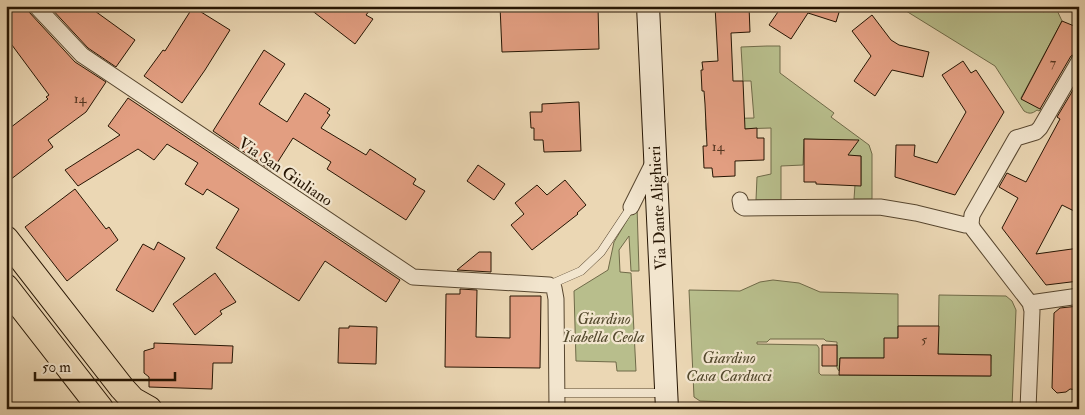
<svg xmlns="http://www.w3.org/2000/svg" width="1085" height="415" font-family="'IM FELL Double Pica',serif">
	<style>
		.green { fill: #b8be8c; stroke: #6f6a48 }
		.building { fill: #e29e81; stroke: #261503 }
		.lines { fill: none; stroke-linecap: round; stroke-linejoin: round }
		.lane-casing { stroke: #57462f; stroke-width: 9 }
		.street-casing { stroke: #57462f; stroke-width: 17 }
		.secondary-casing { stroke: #261503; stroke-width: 24 }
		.primary-casing { stroke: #261503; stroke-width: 27 }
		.lane { stroke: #f2e5ce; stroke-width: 8 }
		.street { stroke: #f2e5ce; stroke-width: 15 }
		.secondary { stroke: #f2e5ce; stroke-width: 22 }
		.primary { stroke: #ebd7b4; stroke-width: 25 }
		.labels { text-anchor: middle; stroke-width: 4.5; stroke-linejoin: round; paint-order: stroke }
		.number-label { font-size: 14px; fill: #553722 }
		.street-label { font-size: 16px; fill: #261503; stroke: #f2e5ce }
		.park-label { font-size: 16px; font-style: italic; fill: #52482c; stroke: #f2e5ce }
	</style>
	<rect width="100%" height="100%" fill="#ebd7b4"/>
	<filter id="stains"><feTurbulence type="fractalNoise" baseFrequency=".004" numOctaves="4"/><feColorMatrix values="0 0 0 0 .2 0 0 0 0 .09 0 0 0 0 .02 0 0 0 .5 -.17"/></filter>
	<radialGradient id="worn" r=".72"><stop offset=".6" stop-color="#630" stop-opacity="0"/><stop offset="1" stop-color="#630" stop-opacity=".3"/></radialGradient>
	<path class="green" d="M898,6H1034L1044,12L1047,6H1055L1062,21L1021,98L1041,109L1039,111L1037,110C1032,114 1029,114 1024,111L995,66Z
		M767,46H780V73L834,113L831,117L869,145L872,154V199H854L855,185H861V156L833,155V140L804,139L803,165L781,166V200H756L757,177L771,174V128L706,130V119L754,118L751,81H743L741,47Z
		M637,206L639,271H631L629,236L619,250L620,272L631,273L636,371H617L616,362L576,361L574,291L608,270L614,242L635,207Z
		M773,280L799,283L820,292L898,294V338L884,358H840L839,371L837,368V342L826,341L824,339H770L767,342H757V344L817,345L819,348V373L821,375L990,376L991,355L938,354L939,295L1006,296L1012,301L1016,310L1012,407L1011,409H946L700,401L694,397L689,290L740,291L760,282Z"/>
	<path class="building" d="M6,6H27L29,12L75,62L106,82L86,112L48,140L53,147L6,183V131L48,99L46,97L49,95L6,37Z
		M49,6H88L135,40L116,67L88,48Z
		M306,6H373L366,15L373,19L355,44Z
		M500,6H598L599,49L502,52Z
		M715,6H749L750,32L731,33L733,81H743L745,129L757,128V138H764V160L735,161V176L713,177L712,168H704L703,146H707L705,104L704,91H702L701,70H703L702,62L718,61Z
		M782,6H841L836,22L808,13L791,39L769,25Z
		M193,7L230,30L205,70L182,103L144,76L163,50L165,51Z
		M872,15L891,40L899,45L929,52L923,77L892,70L875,96L854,81L871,56L852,31Z
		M1062,21L1079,28V52L1071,56L1040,109L1021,99Z
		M264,50L285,64L259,104L287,122L305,93L330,109L327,113L330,115L321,128L366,155L370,149L416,179L413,184L425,191L406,220L327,169L331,162L293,138L272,171L213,131Z
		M963,61L971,73L976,70L1004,112L955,195L895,177L896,145H915L914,156L937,163L966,112L942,75Z
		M1079,80V201L1074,211L1062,205L1036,254L1079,248V281L1046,285L1002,228L1018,198L999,187L1007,173L1026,182L1060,119L1057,117Z
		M128,98L400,280L386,302L325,261L299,301L216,248L239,209L207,189L203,195L185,184L198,163L167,144L154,160L138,149L78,186L65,170L120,135L108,126Z
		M579,102L581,151L544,152L543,140H534V128H531L530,112H542V104Z
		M804,139L859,140L848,155L861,156V186L816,184V182H804Z
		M478,165L505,184L494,200L467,181Z
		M565,180L586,205L577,213L578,214L532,250L511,225L524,214L515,203L537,185L547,195Z
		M75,189L106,229L109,227L118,240L67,281L25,227Z
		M158,242L185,258L153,312L116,290L143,244L154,250Z
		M479,252H491V272L457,270Z
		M215,273L236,302L220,311L222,314L195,335L173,304Z
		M460,289L477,290L476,337L510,338V296H541L540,368L445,367L446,294H460Z
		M1079,306V390L1070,389L1066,392L1057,393L1052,388L1054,313L1060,308Z
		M349,326L377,327L376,364L338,363L339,328H349Z
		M898,326H939L938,354L991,355V376L839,375L840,358H884V338H898Z
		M154,343L233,346L232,363H213L212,389L149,387V377L144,373V351L154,348Z
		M822,345H837V366H822Z"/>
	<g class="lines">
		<g class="lane-casing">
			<path id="lane" d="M549,285L581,271L601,252L631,207
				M557,393H665"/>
		</g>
		<g class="street-casing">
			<path id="street" d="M36,6L82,55L413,277L549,285L554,288L556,299L557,409
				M740,200L741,206L744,208L880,207L916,213L965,225L971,224
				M631,207L654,161
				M1030,303L1079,296
				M1028,409L1032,311L1030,303L973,229L971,224L972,215L1016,138L1036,132L1040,128L1079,61"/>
		</g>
		<g class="secondary-casing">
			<path id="secondary" d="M648,6L667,409"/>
		</g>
		<g class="primary-casing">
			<path id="primary" d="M6,239L122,388L133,400L149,409
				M6,287L101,409"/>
		</g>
		<use href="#lane" class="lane"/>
		<use href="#street" class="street"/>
		<use href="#secondary" class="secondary"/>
		<use href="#primary" class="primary"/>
	</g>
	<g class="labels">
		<g class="number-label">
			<text x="1053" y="67">7</text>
			<text x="80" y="103">14</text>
			<text x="718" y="151">14</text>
			<text x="924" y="344">5</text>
		</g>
		<g class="street-label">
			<text transform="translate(286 171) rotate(34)" y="6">Via San Giuliano</text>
			<text transform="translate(657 208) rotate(-93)" y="6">Via Dante Alighieri</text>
		</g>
		<g class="park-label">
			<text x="604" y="324">Giardino<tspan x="604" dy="18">Isabella Ceola</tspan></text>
			<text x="729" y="363">Giardino<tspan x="729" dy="18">Casa Carducci</tspan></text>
		</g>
	</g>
	<rect width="1085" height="415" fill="none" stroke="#ebd7b4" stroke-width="25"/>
	<rect x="8" y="8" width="1070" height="400" fill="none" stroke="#261503" stroke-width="2.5"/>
	<rect x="12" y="12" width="1060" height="390" fill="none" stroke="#261503"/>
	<path d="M35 372v8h140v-8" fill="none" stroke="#261503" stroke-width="2.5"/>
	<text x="42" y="372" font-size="15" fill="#261503" stroke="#f2e5ce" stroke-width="4" paint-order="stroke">50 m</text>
	<rect width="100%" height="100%" filter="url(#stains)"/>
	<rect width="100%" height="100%" fill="url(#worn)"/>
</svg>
